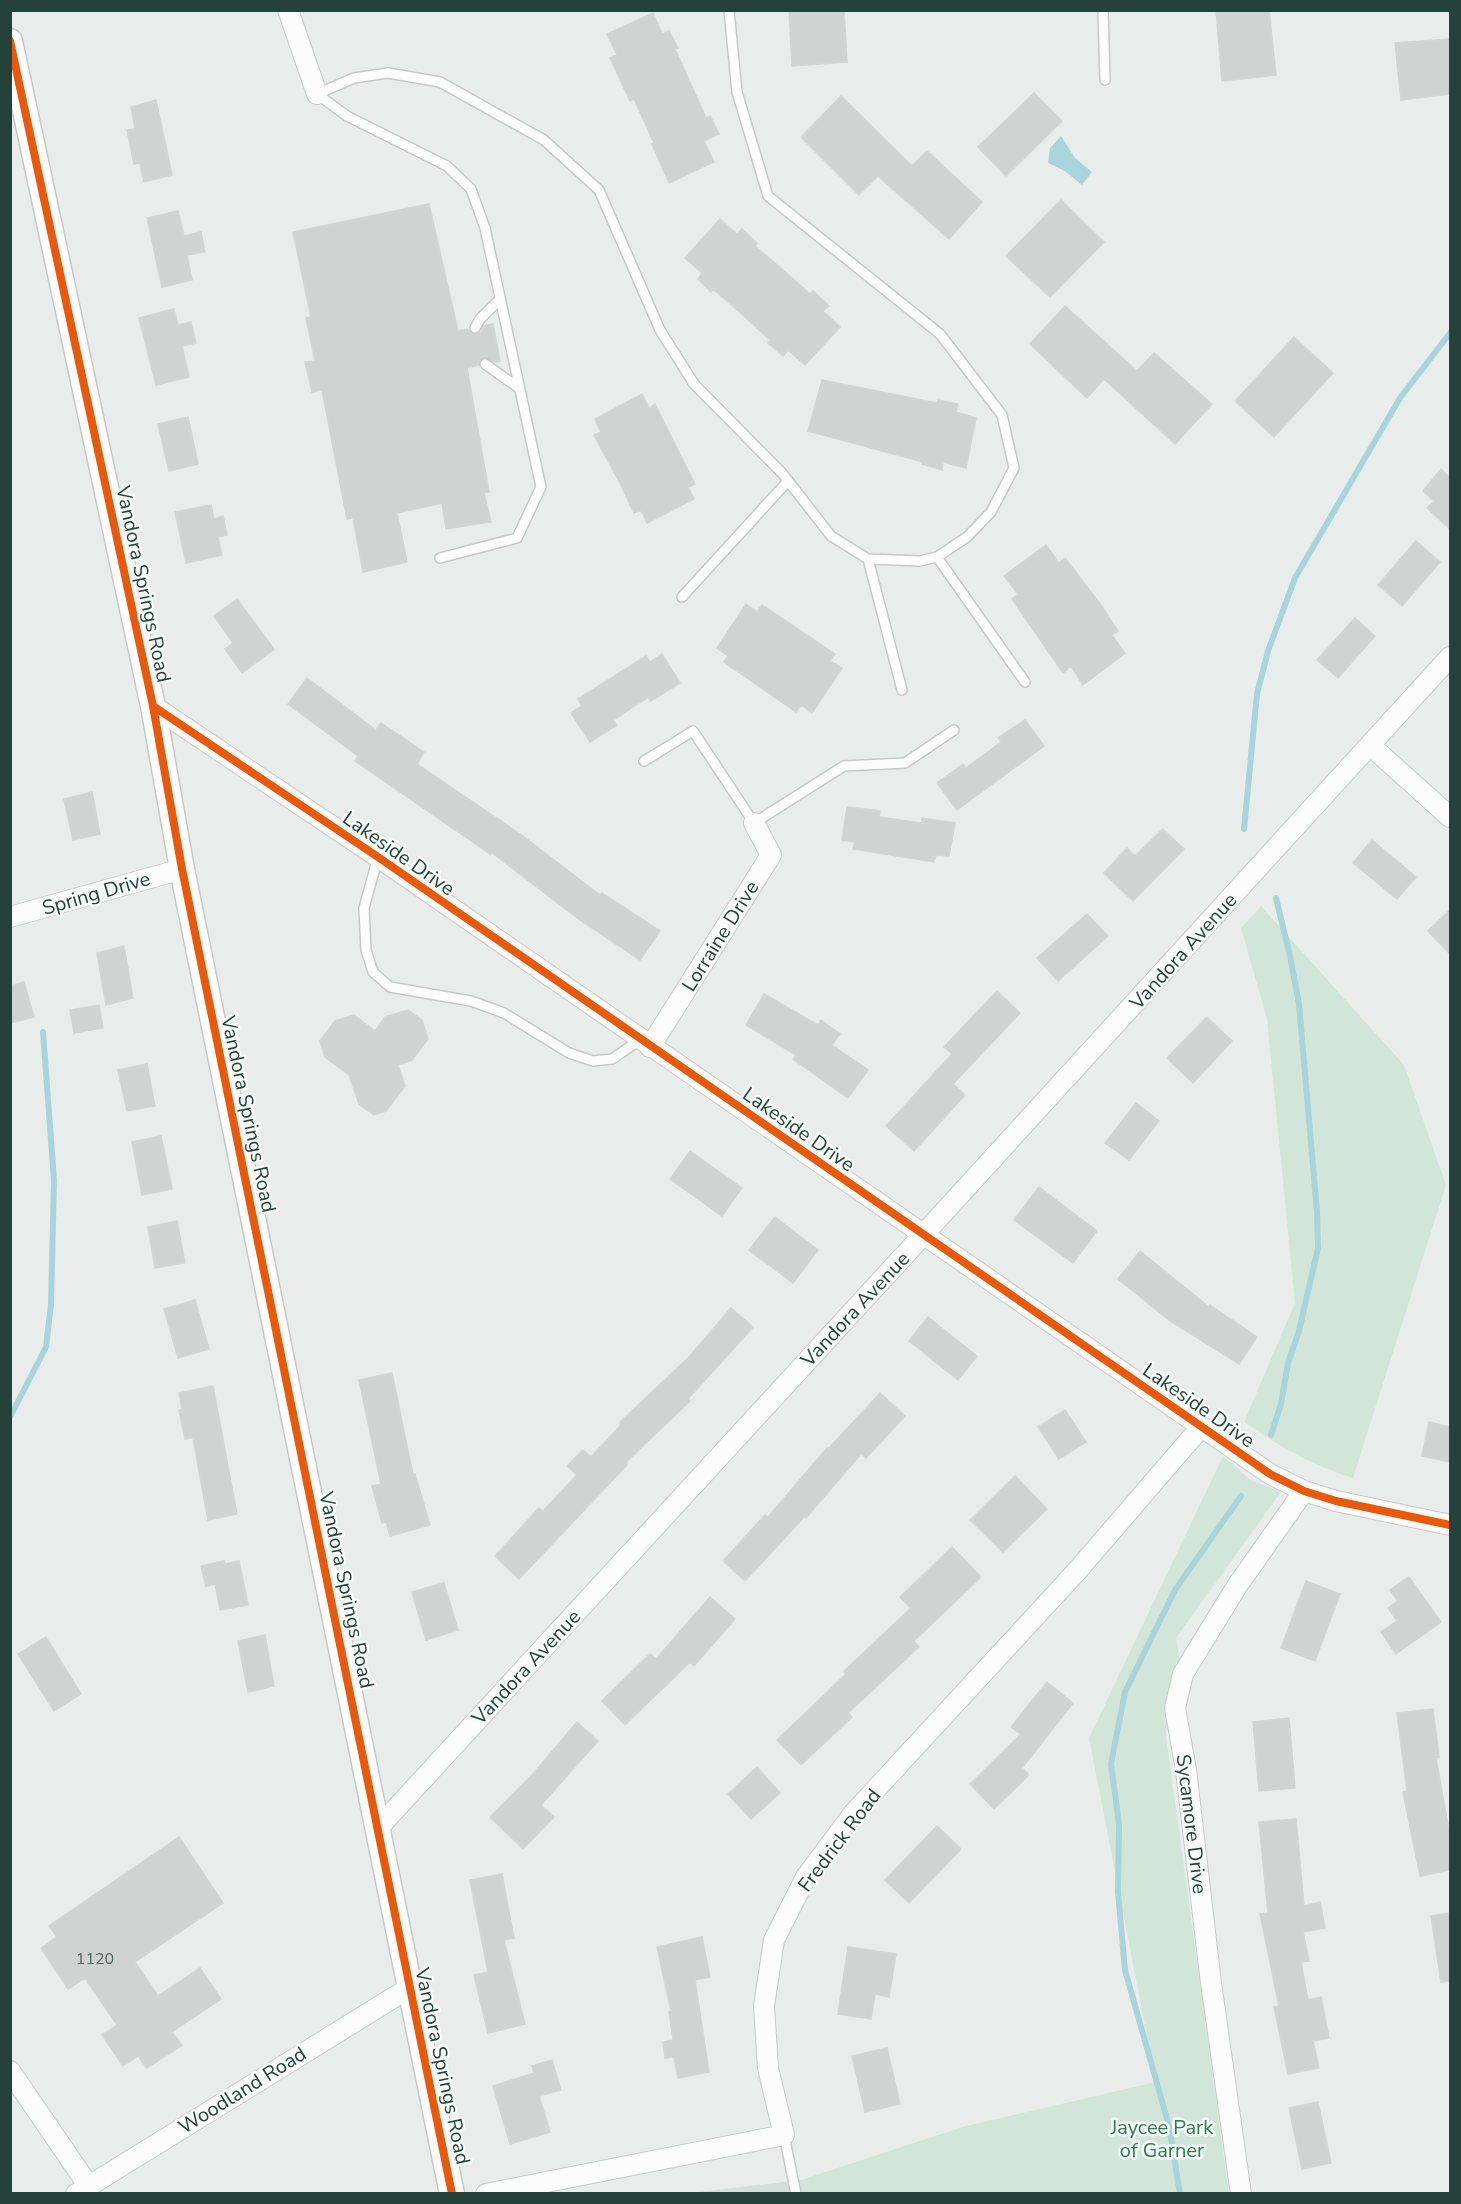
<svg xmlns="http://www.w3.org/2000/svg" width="1461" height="2204" font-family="'Nunito Sans',sans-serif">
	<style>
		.built { fill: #d6dedb }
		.green { fill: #d1e6d8 }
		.water { fill: #a9d4db }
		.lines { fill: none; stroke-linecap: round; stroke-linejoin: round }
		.stream { stroke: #a9d4db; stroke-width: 6 }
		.building { fill: #cfd4d2; stroke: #d1d6d4; stroke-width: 1.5 }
		.service-casing { stroke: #c5cac8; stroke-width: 12 }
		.minor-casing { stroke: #c5cac8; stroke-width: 22 }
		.tertiary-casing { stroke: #c5cac8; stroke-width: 27 }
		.service { stroke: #fcfcfc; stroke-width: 9 }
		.minor { stroke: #fcfcfc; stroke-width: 20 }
		.tertiary { stroke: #fcfcfc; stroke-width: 24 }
		.cycleway-casing { stroke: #f7fbf9; stroke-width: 11 }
		.cycleway { stroke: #e8590c; stroke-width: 8 }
		.labels { text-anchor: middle; stroke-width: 5; stroke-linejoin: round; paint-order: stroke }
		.number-label { font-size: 16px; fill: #506761 }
		.street-label { font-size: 20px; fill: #24423a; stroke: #f7fbf9 }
		.park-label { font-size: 20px; fill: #2d7a4b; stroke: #f7fbf9 }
	</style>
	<rect width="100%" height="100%" fill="#e8edeb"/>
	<path class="built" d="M801,2180L803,2193L682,2194Z"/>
	<path class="green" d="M1261,906L1404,1065L1446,1185L1353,1478C1313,1466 1279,1446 1244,1422L1295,1303L1267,1019L1241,928Z
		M1223,1456L1252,1481L1281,1492L1176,1638L1181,1666L1168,1701L1166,1737L1229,2193L803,2194L801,2180L966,2126L1156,2082L1089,1738Z"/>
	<path class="water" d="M1061,136L1075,158L1092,172L1082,185L1065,171L1048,163L1050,148Z"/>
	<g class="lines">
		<path class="stream" d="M1244,829L1257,694L1268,651L1295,578L1400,398L1450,333
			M10,1417L46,1347L51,1305L54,1180L43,1032
			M1271,1435L1281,1404L1288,1363L1299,1331L1318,1248L1317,1212L1299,1004L1290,956L1276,898
			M1180,2194L1169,2126L1125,1970L1118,1892L1119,1824L1111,1764L1125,1692L1175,1590L1241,1496"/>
	</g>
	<path class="building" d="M789,10H844L847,62L792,66Z
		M1216,10H1269L1276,75L1222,81Z
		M653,13L662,34L669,31L678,48L675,49L706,118L710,116L719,134L704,141L714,162L669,183L652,144L654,143L634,99L630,101L610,58L617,55L607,34Z
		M1450,39V94L1401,100L1395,43Z
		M1034,93L1062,121L1006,176L978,147Z
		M841,96L912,166L927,151L982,202L949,239L878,176L859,195L801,137Z
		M156,100L172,175L144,182L140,163L134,164L127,130L135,129L131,107Z
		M1061,200L1104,242L1050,297L1006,256Z
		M429,204L458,331L468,329L471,334L476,335L481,332L484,326L493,324L500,361L494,362L483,358L479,361V365L467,368L489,492L484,493L491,522L446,529L442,503L397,513L407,562L363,572L353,518L347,519L322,390L312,392L305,362L315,361L306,318L311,317L293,232Z
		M178,211L184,236L201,232L205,252L187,255L192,280L162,287L147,218Z
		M720,219L737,234L742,229L757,243L755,246L791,277L810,294L813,291L829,306L823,311L840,327L805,365L788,350L783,356L768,343L770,340L744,316L713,289L711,292L698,279L702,273L685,258Z
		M1065,306L1137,371L1154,353L1212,404L1175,444L1104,379L1087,398L1030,344Z
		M174,309L178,325L191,322L196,343L182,346L189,377L156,385L139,318Z
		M1294,337L1333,373L1274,437L1235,401Z
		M822,380L937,403L938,400L958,404L956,412L976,418L966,468L943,462L942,470L922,464L923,462L808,431Z
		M642,394L649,408L655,404L695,484L688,487L694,499L647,523L641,510L634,513L621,485L594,435L601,432L595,419Z
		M188,417L198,464L169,471L158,424Z
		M1441,469L1450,478V529L1427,508L1434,501L1423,491Z
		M211,505L214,519L223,516L227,535L218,537L222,555L186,563L175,512Z
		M1416,541L1440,562L1402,606L1378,585Z
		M1046,545L1059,563L1065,558L1101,605L1118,631L1112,635L1125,653L1083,685L1071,666L1063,673L1012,599L1018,594L1004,576Z
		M237,599L274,649L242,673L225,649L233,643L214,616Z
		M746,604L757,612L762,605L835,654L830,661L842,668L812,713L801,705L796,712L724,662L728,656L717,648Z
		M1355,618L1375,636L1338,678L1317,660Z
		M662,654L680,683L651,701L648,697L613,720L617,725L590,742L571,713L582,706L578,699L646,656L650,662Z
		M307,678L376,730L381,723L424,752L417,764L523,836L600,895L602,893L660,931L640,960L580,920L491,852L490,854L355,761L358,756L288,704Z
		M1025,720L1044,746L957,810L937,783L963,764L966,768L1001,742L998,738Z
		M92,792L100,834L73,840L64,799Z
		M847,807L880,811L879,817L922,823V818L955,823L949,856L936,855L934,862L853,849L855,842L842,840Z
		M1163,829L1184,849L1133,901L1104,873L1127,848L1135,856Z
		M1372,840L1416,877L1397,899L1353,863Z
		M1450,910V954L1428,931Z
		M1087,914L1108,936L1058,981L1037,958Z
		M124,946L133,998L106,1005L97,953Z
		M24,982L34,1017L10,1023V986Z
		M997,991L1020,1013L953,1084L965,1095L914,1151L886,1126L952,1054L944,1047Z
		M764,994L818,1025L821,1020L840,1034L832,1045L868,1070L848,1098L793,1059L796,1055L746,1025Z
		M99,1005L103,1028L74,1033L70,1010Z
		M408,1010L422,1020L428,1039L412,1060L398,1065L405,1086L386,1111L374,1115L359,1104L349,1075L325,1057L320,1041L335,1021L354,1015L375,1031L385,1017Z
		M1207,1017L1232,1041L1193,1083L1167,1058Z
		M147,1064L155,1106L127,1111L118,1070Z
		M1136,1103L1159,1121L1129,1160L1105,1143Z
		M161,1136L172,1189L142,1195L132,1142Z
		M690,1151L742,1188L722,1216L670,1179Z
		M1039,1187L1097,1231L1073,1263L1014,1220Z
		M775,1217L818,1250L793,1283L749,1250Z
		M177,1221L185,1263L155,1268L148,1227Z
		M1140,1251L1209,1307L1210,1305L1257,1337L1239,1364L1170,1321L1118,1279Z
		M195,1300L209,1349L178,1358L164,1309Z
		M731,1308L753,1327L688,1399L690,1401L625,1463L627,1465L519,1579L495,1556L539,1508L543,1511L577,1475L567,1466L583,1450L591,1457L621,1425L619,1423L688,1358Z
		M928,1317L977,1356L958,1380L909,1341Z
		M392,1373L413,1475L415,1474L430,1525L390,1536L386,1522L382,1523L372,1486L381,1484L359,1380Z
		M213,1386L237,1514L208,1520L193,1438L185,1439L179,1410L182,1409L179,1393Z
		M880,1393L905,1416L866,1458L861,1454L806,1518L805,1516L745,1581L723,1561L765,1515L768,1517L827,1448L828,1449Z
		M1065,1410L1086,1442L1059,1459L1038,1427Z
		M1429,1422L1450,1427V1462L1422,1456Z
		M1015,1476L1047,1509L1003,1552L970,1520Z
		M952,1547L981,1577L914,1641L919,1647L848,1713L852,1717L801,1765L777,1740L846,1674L844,1671L911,1608L900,1597Z
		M224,1561L225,1564L239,1561L248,1605L220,1610L215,1584L206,1586L201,1566Z
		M1409,1577L1441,1622L1396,1654L1381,1632L1397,1621L1388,1608L1398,1601L1390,1590Z
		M1306,1581L1340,1594L1315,1661L1281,1648Z
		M444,1583L458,1630L426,1640L412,1592Z
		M710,1597L735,1619L694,1666L690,1662L625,1725L602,1701L650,1654L656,1659Z
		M265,1635L274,1686L248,1692L238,1641Z
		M46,1637L81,1694L54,1711L18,1654Z
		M1047,1682L1073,1703L1022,1768L1029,1775L994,1809L970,1784L1021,1734L1011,1727Z
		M1433,1709L1439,1757L1436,1758L1450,1836V1870L1420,1876L1403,1792L1407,1791L1397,1713Z
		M1289,1718L1295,1788L1259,1791L1253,1722Z
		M577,1722L598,1741L541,1805L554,1817L523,1849L490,1817L532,1775Z
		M757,1767L780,1793L751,1819L728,1794Z
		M1296,1819L1304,1906L1320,1902L1325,1928L1303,1932L1309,1961L1301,1962L1308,2000L1321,1997L1329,2038L1313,2041L1319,2068L1288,2074L1274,2007L1279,2006L1260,1914L1268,1913L1259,1822Z
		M937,1826L961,1849L909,1903L885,1880Z
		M179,1837L223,1903L135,1962L158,1996L200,1968L221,1999L172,2032L182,2045L147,2068L138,2056L123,2066L102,2035L117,2025L85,1978L68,1989L41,1948L57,1937L49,1926Z
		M502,1874L514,1938L504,1940L525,2024L488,2033L474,1975L488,1972L470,1880Z
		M1450,1913V1981L1441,1982L1431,1916Z
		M702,1937L710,1977L695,1980L709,2072L678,2078L674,2057L665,2058L663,2042L673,2040L669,2012L671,2011L657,1947Z
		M848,1947L896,1954L889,1997L875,1994L871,2019L838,2014Z
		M887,2048L900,2104L865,2112L852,2056Z
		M552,2060L561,2090L539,2096L550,2132L510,2144L493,2086L534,2073L532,2066Z
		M1318,2102L1331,2163L1302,2169L1289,2108Z"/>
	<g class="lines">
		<g class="service-casing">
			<path id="service" d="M1103,10L1105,80
				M317,94L354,78L388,73L440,82L544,140L599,190L660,330L694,384L782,473L831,536L868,559L920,561L937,557L967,537L991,512L1014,468L1002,415L940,334L768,196L737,92L729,10
				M317,94L347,116L447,166L471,189L485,228L541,487L517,538L440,558
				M475,328L480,319L500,299
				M485,364L519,388
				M937,557L1025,682
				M868,559L902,690
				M682,597L788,481
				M644,761L693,731L754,823L844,766L905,763L954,730
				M378,857L364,908L366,950L373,972L390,987L471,1001L504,1013L569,1053L593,1061L612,1059L640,1040
				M784,2135L796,2194"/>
		</g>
		<g class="minor-casing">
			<path id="minor" d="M288,10L317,94
				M153,706L378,857L1270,1474L1304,1491L1336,1501L1450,1525
				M1371,746L1450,817
				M10,917L182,869
				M650,1047L771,855L754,823
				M379,1827L923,1235L1450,657
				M10,2071L88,2185
				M76,2194L409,1988
				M486,2194L784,2135L768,2068L764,2006L774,1940L806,1877L853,1814L1077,1571L1201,1427
				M1241,2194L1211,1983L1186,1770L1175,1708L1183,1674L1237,1586L1304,1491"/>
		</g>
		<g class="tertiary-casing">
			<path id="tertiary" d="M10,41L153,706L182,869L452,2194"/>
		</g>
		<use href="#service" class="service"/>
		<use href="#minor" class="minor"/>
		<use href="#tertiary" class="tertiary"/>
		<g class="cycleway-casing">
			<path id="cycleway" d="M10,41L153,706L182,869L452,2194
				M153,706L378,857L1270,1474L1304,1491L1336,1501L1450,1525"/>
		</g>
		<use href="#cycleway" class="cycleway"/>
	</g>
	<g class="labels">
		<g class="number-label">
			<text x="95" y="1964">1120</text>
		</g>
		<g class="street-label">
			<text transform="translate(144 584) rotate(78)" y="7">Vandora Springs Road</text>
			<text transform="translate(399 853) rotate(35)" y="7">Lakeside Drive</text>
			<text transform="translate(96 893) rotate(-16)" y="7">Spring Drive</text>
			<text transform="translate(720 936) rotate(-58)" y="7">Lorraine Drive</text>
			<text transform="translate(1183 951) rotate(-48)" y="7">Vandora Avenue</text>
			<text transform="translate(249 1114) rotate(78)" y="7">Vandora Springs Road</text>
			<text transform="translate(799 1129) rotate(35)" y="7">Lakeside Drive</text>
			<text transform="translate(855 1309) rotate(-47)" y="7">Vandora Avenue</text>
			<text transform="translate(1199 1405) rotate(35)" y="7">Lakeside Drive</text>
			<text transform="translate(347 1590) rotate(78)" y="7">Vandora Springs Road</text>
			<text transform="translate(526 1667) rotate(-47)" y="7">Vandora Avenue</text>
			<text transform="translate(1192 1824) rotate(83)" y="7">Sycamore Drive</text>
			<text transform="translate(839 1840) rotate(-53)" y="7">Fredrick Road</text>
			<text transform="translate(443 2066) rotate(78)" y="7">Vandora Springs Road</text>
			<text transform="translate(242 2090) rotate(-32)" y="7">Woodland Road</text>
		</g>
		<g class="park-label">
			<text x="1162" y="2134">Jaycee Park<tspan x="1162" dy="23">of Garner</tspan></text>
		</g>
	</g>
	<rect width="1461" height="2204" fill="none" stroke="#24423a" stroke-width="24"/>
</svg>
